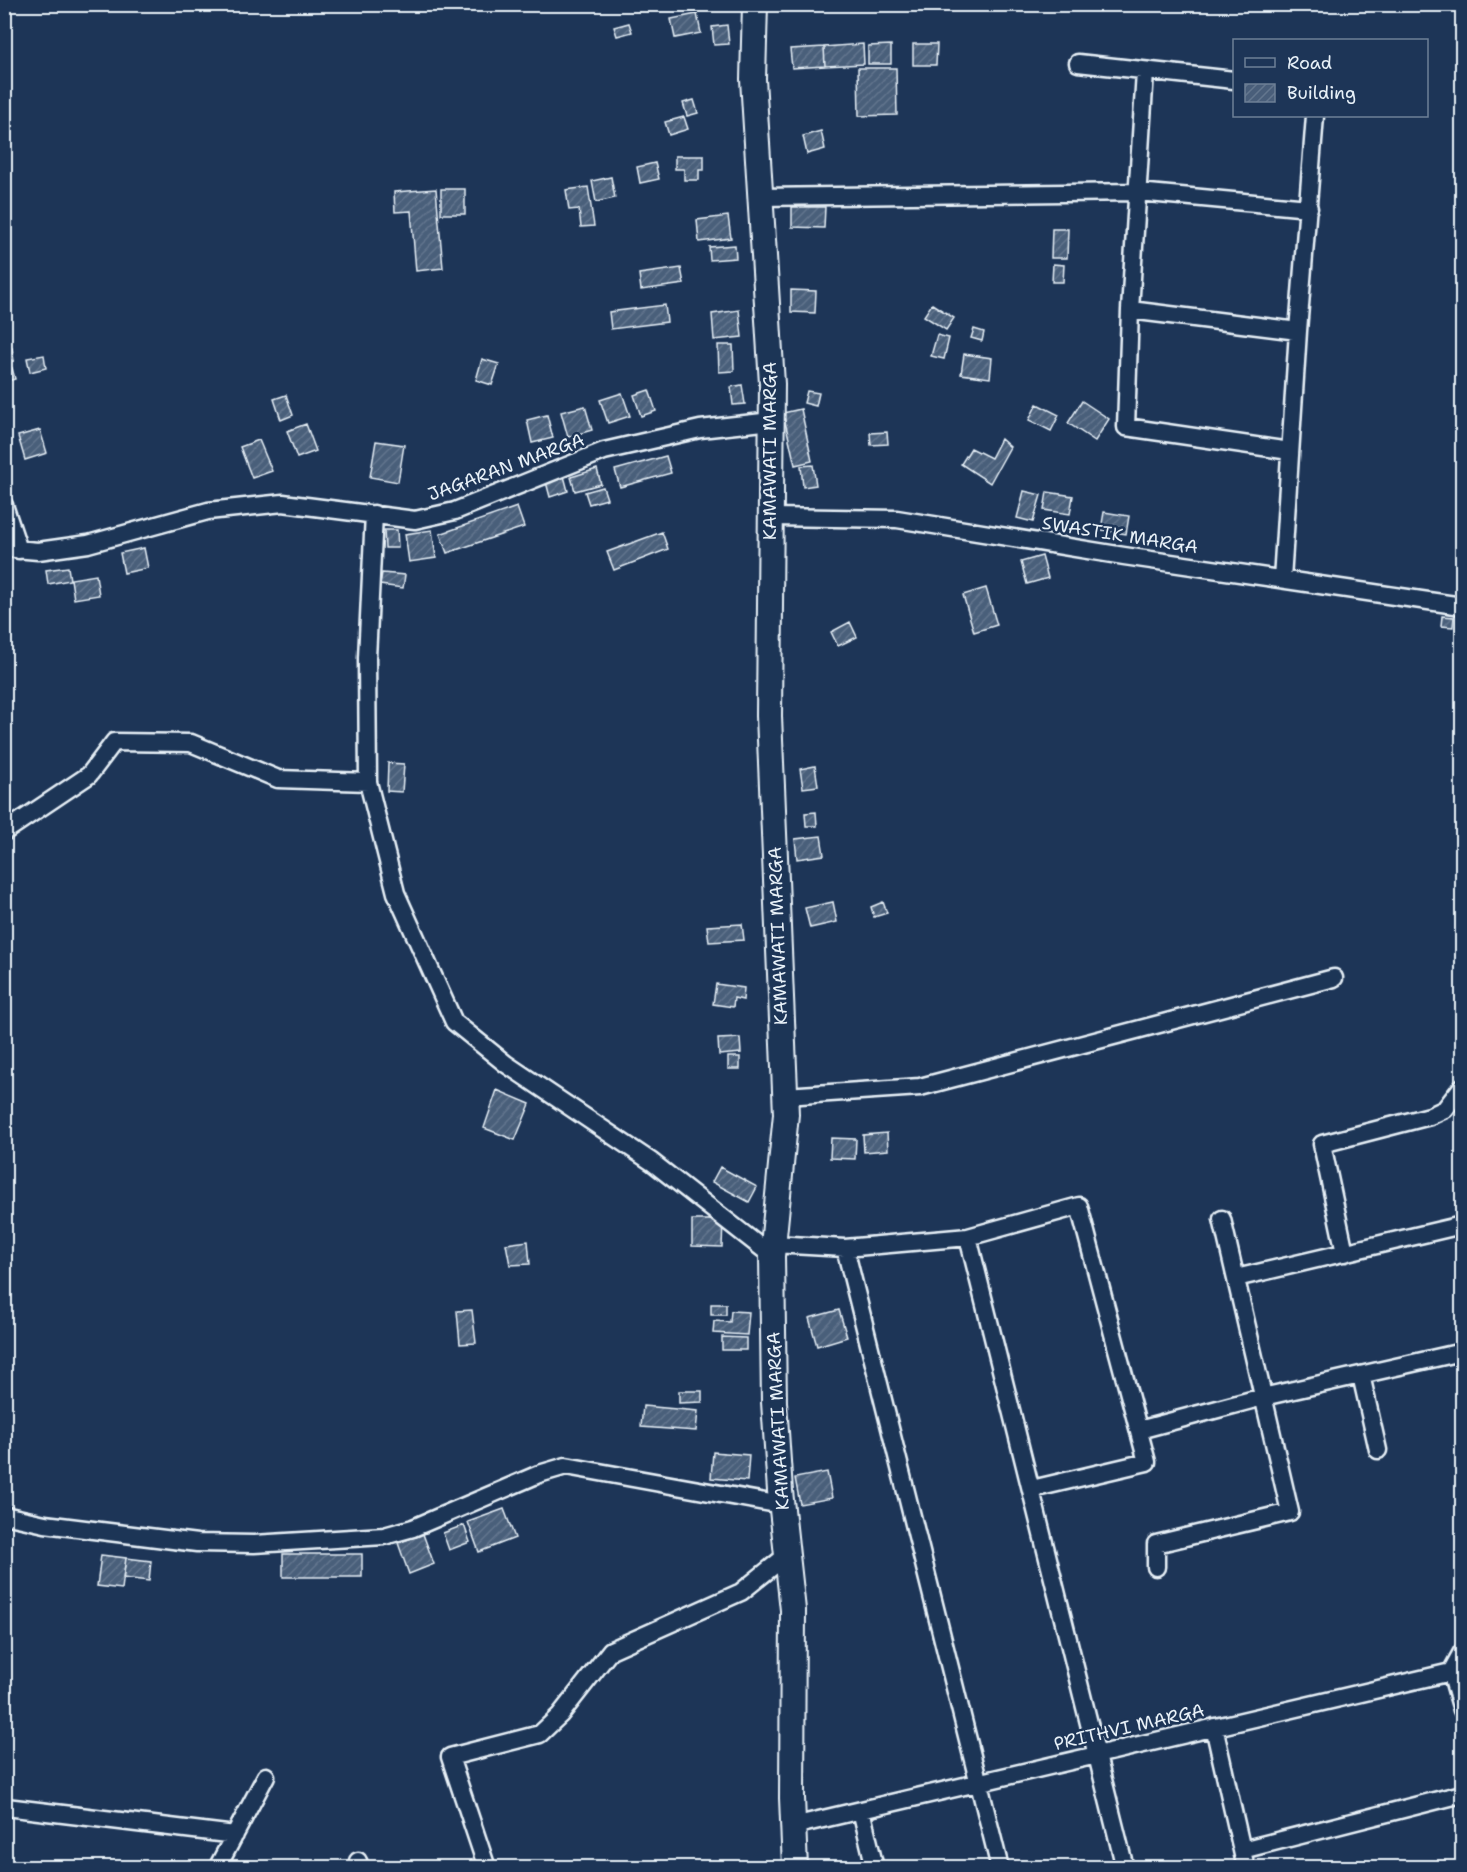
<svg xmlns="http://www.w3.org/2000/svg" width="1467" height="1872" font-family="'Shantell Sans',sans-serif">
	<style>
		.building { fill: url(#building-hatch); stroke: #e8f1f8; stroke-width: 1.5 }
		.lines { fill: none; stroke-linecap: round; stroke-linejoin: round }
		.street-casing { stroke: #e8f1f8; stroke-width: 21 }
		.secondary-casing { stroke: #e8f1f8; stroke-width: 28 }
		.street { stroke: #1d3557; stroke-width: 16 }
		.secondary { stroke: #1d3557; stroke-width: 24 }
		.labels { text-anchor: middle; stroke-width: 5; stroke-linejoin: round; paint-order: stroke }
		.street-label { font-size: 18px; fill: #e8f1f8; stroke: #1d3557 }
	</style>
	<defs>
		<pattern id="building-hatch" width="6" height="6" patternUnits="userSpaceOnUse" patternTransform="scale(1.5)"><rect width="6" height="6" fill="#495e7a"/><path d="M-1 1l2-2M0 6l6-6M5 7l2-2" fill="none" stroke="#63768e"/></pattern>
	</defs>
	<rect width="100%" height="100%" fill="#1d3557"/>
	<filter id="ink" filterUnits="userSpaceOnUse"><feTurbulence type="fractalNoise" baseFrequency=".0167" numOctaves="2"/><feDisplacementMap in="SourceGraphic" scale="12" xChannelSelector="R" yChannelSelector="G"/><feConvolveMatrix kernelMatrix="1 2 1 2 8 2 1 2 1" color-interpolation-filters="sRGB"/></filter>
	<g filter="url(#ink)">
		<path class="building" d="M697,14L701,33L675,38L671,19Z
			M629,23L632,32L617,36L614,27Z
			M727,25L729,44L714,45L712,27Z
			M863,44L864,64L825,66L824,47Z
			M913,44H937L936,65H913Z
			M891,45V64H868V46Z
			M824,47L825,66L792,68L790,49Z
			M858,68H896L897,115L859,116Z
			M694,100L698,113L687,116L683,103Z
			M684,117L688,129L669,135L665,122Z
			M821,131L825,149L807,154L803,136Z
			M675,156H704V170H699V180H684V169H675Z
			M655,163L659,179L640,183L637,167Z
			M611,177L615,198L596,202L592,181Z
			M588,187L594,226L581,227L579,209L569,210L566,190Z
			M436,189L443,268L416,271L411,211L395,212L394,192Z
			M441,189H465V214H441Z
			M792,207H825L824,228L792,227Z
			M728,216L731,238L699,242L697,220Z
			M1052,229H1068L1067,258H1051Z
			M735,245L736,258L710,260L709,247Z
			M1053,264L1064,265L1063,282H1052Z
			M681,268L684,284L641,290L639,274Z
			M791,290L816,291L815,313L791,312Z
			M932,304L954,318L946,330L924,316Z
			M665,305L667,322L611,329L609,312Z
			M739,310L742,337L714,340L712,314Z
			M974,329L984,332L982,341L971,338Z
			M937,335L949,338L944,359L931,356Z
			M718,345H733L734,371L719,372Z
			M12,348L14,361L4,363V349Z
			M964,354L992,358L990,378L961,374Z
			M44,355L46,368L30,372L27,358Z
			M482,359L499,364L492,385L476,380Z
			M12,368L15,379L4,382V370Z
			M742,385L745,404L733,405L731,387Z
			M649,390L656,411L641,416L634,395Z
			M807,391L819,393L816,406L804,403Z
			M622,393L630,416L608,423L600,400Z
			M286,395L293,415L281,420L274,399Z
			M1082,401L1109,419L1095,441L1068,423Z
			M1037,404L1059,415L1051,431L1029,420Z
			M585,406L592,430L568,437L561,412Z
			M801,409L812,461L795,465L783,413Z
			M547,415L553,438L532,443L527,420Z
			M306,424L316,451L297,458L287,431Z
			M40,430L47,453L25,460L18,436Z
			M887,432L888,444L871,445L870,433Z
			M1001,439L1010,447L990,483L961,464L971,448L991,458Z
			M259,440L272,471L252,478L240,447Z
			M376,441L404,445L398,482L370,477Z
			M666,456L671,473L620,487L615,470Z
			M813,465L816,485L803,487L801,466Z
			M597,469L601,484L575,491L571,477Z
			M564,476L568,491L550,497L546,482Z
			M603,487L607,499L589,504L585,492Z
			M1024,491L1041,495L1033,522L1017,518Z
			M1047,492L1073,496L1070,514L1044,510Z
			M517,507L524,527L447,553L440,534Z
			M1104,512L1129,516L1126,534L1101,530Z
			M384,530H397L398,548H385Z
			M432,530L436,558L409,562L405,534Z
			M662,532L668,549L614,570L607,552Z
			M144,548L148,568L124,573L120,553Z
			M1042,556L1048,578L1027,584L1021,562Z
			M68,567L70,580L48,584L46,570Z
			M382,573L405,575L403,588L380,585Z
			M96,575L99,595L74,599L71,579Z
			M986,588L997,625L974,632L963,595Z
			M1442,616L1454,617L1453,627L1441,626Z
			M850,622L857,637L838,646L831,632Z
			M388,763L404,764L402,792L387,791Z
			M815,766L818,786L803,788L800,769Z
			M816,812L817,826H806L805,813Z
			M821,836L824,855L797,859L795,839Z
			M833,902L837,922L810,928L805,908Z
			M883,902L887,913L874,917L871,907Z
			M742,924L744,940L709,942L707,926Z
			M716,984L744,988L743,1000L734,998L733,1007L713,1004Z
			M740,1038L741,1053L719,1055L718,1039Z
			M728,1057H740V1069H728Z
			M497,1090L530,1104L515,1140L484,1128Z
			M887,1133L888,1150L864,1152L863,1135Z
			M831,1138L856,1139L855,1159L830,1158Z
			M720,1167L757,1187L749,1202L712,1182Z
			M692,1220H723L722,1247L692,1246Z
			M528,1241L530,1264L510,1265L506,1244Z
			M711,1304H726V1315H711Z
			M472,1310L476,1343L460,1344L457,1311Z
			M839,1310L847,1337L817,1346L809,1318Z
			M731,1311L749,1312L747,1335L713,1333L714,1321L730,1322Z
			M722,1337L746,1338V1350H722Z
			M679,1391H702V1402L679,1403Z
			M643,1406L698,1411L696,1431L641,1427Z
			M713,1452L749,1455L747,1481L711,1478Z
			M827,1472L832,1498L800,1504L795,1478Z
			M504,1509L515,1538L479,1552L468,1522Z
			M464,1525L470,1542L449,1550L443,1533Z
			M423,1534L434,1564L409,1574L398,1543Z
			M283,1554H362V1577H283Z
			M101,1555L126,1558L122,1589L97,1586Z
			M126,1558L151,1561L149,1581L123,1578Z"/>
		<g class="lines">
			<g class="street-casing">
				<path id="street" d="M1078,63L1234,80
					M1145,72L1130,310L1126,427L1290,451
					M760,197L1138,192L1309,208
					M1130,310L1298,331
					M4,505L19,550
					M374,514L367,658L368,782L396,893L454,1022L506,1064L652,1162L772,1256
					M771,517L897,519L1124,556L1462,606
					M4,548L38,551L88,544L208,511L283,503L415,520L455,511L604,451L700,429L772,421
					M1282,579L1298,331L1315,116
					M4,832L89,775L114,742L191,743L278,779L368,782
					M785,1096L920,1087L1334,978
					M968,1237L1125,1868
					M773,1244L845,1248L968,1237L1079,1206L1147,1462L1032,1489
					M845,1248L1000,1868
					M1345,1253L1322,1144L1430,1116L1445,1109L1462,1087
					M1236,1278L1462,1225
					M1361,1375L1378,1450
					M1139,1430L1263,1397L1462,1352
					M4,1515L45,1524L197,1543L254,1544L384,1536L413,1528L539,1474L566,1466L782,1505
					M1156,1567V1544L1290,1512L1222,1219
					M1451,1672L1462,1710
					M1214,1727L1246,1868
					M6,1807L235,1835
					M861,1810L875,1868
					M793,1826L1451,1672L1462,1652
					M1242,1850L1462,1794
					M358,1861L360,1868
					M217,1868L266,1776
					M487,1868L450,1757L540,1734L560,1715L611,1650L741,1592L787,1555"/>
			</g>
			<g class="secondary-casing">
				<path id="secondary" d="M755,4L753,79L772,384L769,716L786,1114L772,1256L774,1402L780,1491L793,1610L792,1798L795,1868"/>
			</g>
			<use href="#street" class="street"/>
			<use href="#secondary" class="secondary"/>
		</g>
	</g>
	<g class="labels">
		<g class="street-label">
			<text transform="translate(770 451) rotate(-90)" y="6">KAMAWATI MARGA</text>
			<text transform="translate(506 467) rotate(-20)" y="6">JAGARAN MARGA</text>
			<text transform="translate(1120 535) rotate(9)" y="6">SWASTIK MARGA</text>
			<text transform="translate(778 936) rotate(-92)" y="6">KAMAWATI MARGA</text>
			<text transform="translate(778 1421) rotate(-93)" y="6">KAMAWATI MARGA</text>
			<text transform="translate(1129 1727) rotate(-13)" y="6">PRITHVI MARGA</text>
		</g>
	</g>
	<rect width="1467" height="1872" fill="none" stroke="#1d3557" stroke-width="24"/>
	<rect x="12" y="12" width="1443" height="1848" fill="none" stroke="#e8f1f8" stroke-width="2" filter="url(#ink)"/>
	<rect x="1233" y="39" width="195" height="78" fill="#1d3557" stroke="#6e8097" stroke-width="1.5"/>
	<rect x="1245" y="58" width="30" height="9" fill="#1d3557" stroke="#6e8097" stroke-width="1.5"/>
	<text x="1287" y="69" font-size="18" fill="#e8f1f8">Road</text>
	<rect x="1245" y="84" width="30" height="18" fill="url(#building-hatch)" stroke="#6e8097" stroke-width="1.5"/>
	<text x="1287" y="99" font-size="18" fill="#e8f1f8">Building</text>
</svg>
